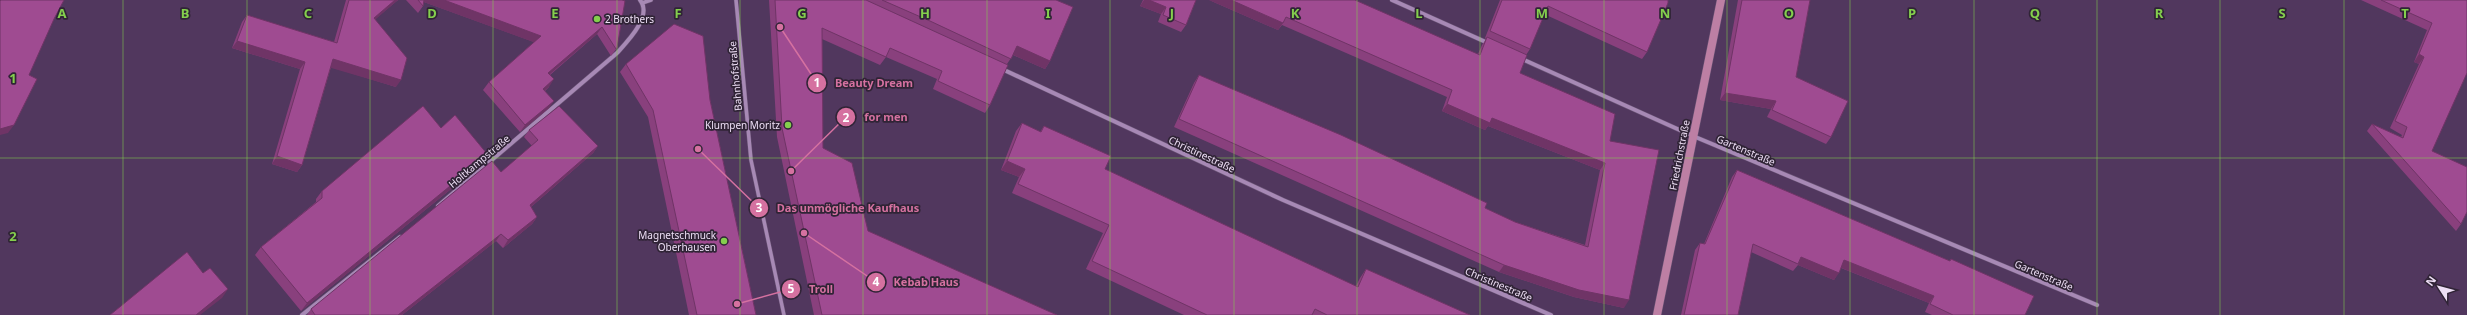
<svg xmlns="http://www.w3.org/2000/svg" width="2467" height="315" font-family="'Noto Sans',sans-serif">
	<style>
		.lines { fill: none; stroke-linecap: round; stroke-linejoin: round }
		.pedestrian-casing { stroke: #695374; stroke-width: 4.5 }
		.minor-casing { stroke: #695374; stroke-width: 5 }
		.secondary-casing { stroke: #695374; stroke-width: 9 }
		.pedestrian { stroke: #a789b5; stroke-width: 3.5 }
		.minor { stroke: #a789b5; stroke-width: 4 }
		.secondary { stroke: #bd7fa4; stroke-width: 8 }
		.wall { fill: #89407d }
		.shaded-wall { fill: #6f3466 }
		.building { fill: #9f4b91; stroke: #6f3466 }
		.grid { fill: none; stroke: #84cf4d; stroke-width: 1; stroke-opacity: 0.55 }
		.poi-dot { fill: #84cf4d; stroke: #302436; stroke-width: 1.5 }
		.labels { text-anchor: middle; stroke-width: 3.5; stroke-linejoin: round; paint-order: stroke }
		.poi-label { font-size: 10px; fill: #eddef5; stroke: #302436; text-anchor: end }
		.street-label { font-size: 10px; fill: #eddef5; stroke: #302436 }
		.grid-label { font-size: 13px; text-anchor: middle; font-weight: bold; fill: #84cf4d; stroke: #302436; stroke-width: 3.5; stroke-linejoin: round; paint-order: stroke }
		.leader { fill: none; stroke: #d571a0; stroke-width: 1.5 }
		.callout-dot { fill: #d571a0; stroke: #302436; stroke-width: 1.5 }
		.mark-label { font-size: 12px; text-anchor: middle; font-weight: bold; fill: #fff }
		.callout-label { font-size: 11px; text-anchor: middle; font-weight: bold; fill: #d571a0; stroke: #302436; stroke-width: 3.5; stroke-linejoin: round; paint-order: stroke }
	</style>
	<rect width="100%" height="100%" fill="#51375e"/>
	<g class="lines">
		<g class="pedestrian-casing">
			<path id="pedestrian" d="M736,0L751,160L784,315
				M642,3L651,0"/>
		</g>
		<g class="minor-casing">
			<path id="minor" d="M1392,0L1488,43
				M1522,59L1693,136L2097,305
				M1002,69L1283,200L1551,315
				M438,206L617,53C627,42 653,16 640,0
				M302,315L400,237"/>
		</g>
		<g class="secondary-casing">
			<path id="secondary" d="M1657,315L1721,0"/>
		</g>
		<use href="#pedestrian" class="pedestrian"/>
		<use href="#minor" class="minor"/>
		<use href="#secondary" class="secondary"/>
	</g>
	<path class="wall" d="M346,0H398L375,19L396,87L331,67L302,165L297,172L272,164L300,69L232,48L242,22L247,15L334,42Z
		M406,0H622L617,48L611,56L597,34L550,75L549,87L545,91L549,108L520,132L483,90L489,82L534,42L424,2L423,6L418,13Z
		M769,0H1056L1050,61L1045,69L1013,55L1007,64L990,105L985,113L933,89L937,79L886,57L880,65L822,39L823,148L868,231L1057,315H814L777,137Z
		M1143,0H1196L1186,25L1181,32L1158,22L1161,14L1140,6Z
		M1209,0L1478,54L1482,45L1486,39L1485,38L1500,0H1668L1647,52L1642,59L1544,14L1530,49L1526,55L1520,73L1610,141L1624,308L1574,297L1499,272L1174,127L1194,83L1199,75L1515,222L1585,245L1600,170L1488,126L1485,130L1442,111L1447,97L1282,25L1278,30Z
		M1738,0H1810L1796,77L1831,137L1826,144L1767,117L1771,109L1720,100Z
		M2361,0H2467L2432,151L2461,224L2456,231L2367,131L2372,124L2401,137L2402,135L2390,128L2419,64L2414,62L2427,30Z
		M626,64L710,100L756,315H689L648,117L620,72Z
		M1022,123L1040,132L1044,126L1105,169L1356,286L1360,278L1366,269L1470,315H1184L1086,269L1103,233L1012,193L1019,177L1001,170L1016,131Z
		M441,128L488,155L483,163L301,311L255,255L261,247L316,202V199L322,191Z
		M529,130L598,146L593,153L531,207L537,217L532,224L503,248L496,241L402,315H307L311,309L501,172L532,146L524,137Z
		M1737,170L1950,261L1951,259L2025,315H1932L1925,312L1929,303L1841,268L1834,280L1798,265L1793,271L1751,252L1738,315H1681L1695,250L1700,243L1704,244L1732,177Z"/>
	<path class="shaded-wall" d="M395,0H398L369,25L374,18Z
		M422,0H444L541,36L536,43L421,1Z
		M1144,0H1149L1166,7L1161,14L1140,6Z
		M1209,0H1231L1283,23L1278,30Z
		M602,27L597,34L543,80L548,73Z
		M237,41L305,62L300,69L232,48Z
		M1017,46L1050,61L1045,69L1011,54Z
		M2419,54L2424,57L2419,64L2414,62Z
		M333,59L401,80L396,87L328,67Z
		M554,79L549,87L538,96L543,89Z
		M1725,93L1776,101L1771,109L1720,100Z
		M554,101L549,108L520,132L525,125Z
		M1447,104L1492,118L1605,163L1600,170L1488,126L1485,130L1442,111Z
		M14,125L8,133L0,135V129Z
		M598,146L593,153L525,212L530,205Z
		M488,155L483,163L301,311L307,303Z
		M277,156L302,165L297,172L272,164Z
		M1007,161L1025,169L1019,177L1001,170Z
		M537,217L532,224L503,248L508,240Z
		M501,234L496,241L402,315H398Z
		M1801,257L1839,273L1834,280L1798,265Z
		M1844,260L1934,296L1929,303L1839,267Z
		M1504,265L1629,300L1624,308L1574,297L1499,272Z
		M228,289L222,298L200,315H196Z"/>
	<path class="building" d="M1,0H64L54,19L29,75L37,79L14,125L0,129V1Z
		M349,0H395L374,18L407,58L401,80L333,59L302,165L277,156L305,62L237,41L247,15L337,43Z
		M418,0H424L423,6Z
		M444,0H622L625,1L617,48L616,49L602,27L548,73L554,79L543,89L554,101L525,125L489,82L541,36Z
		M775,0H866L1008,65L990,105L938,81L942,71L890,48L886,57L822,28L823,148L852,163L868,231L1057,315H822L782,128Z
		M882,0H1056L1073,7L1050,61L1017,46L1011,59L930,21Z
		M1149,0H1196L1186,25L1163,15L1166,7Z
		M1231,0H1355L1480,55L1487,37L1527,55L1520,73L1615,114L1610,141L1659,150L1629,300L1579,290L1504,265L1179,119L1199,75L1341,135L1487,203L1485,208L1515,222L1588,247L1605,163L1492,118L1490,123L1447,104L1452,90L1286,17L1283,23Z
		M1502,0H1668V3L1647,52L1548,6L1530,49L1490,31Z
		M1742,0H1810L1796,77L1848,101L1831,137L1772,110L1776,101L1725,93Z
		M2381,0H2467V73L2432,151L2467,167V212L2461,224L2372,124L2403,138L2407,127L2395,121L2424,57L2419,54L2432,23Z
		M674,24L703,36L710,100L756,315H697L653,110L626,64Z
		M423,106L441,128L455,115L488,155L307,303L261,247L322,198V191Z
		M559,106L598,146L530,205L537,217L508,240L501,234L398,315H315L311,309L492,161L501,172L538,140L529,130Z
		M1022,123L1041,132L1044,126L1111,156L1105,169L1358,287L1366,269L1470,315H1327L1315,309L1312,315H1207L1092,261L1109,225L1018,184L1025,169L1007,161Z
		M1737,170L1950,261L1951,259L2034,296L2025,315H1953L1930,304L1934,296L1844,260L1839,273L1801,257L1798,264L1753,244L1738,315H1684L1700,243L1705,244Z
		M187,252L203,273L210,268L228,289L196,315H110Z"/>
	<path class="grid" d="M123,0V315M247,0V315M370,0V315M493,0V315M617,0V315M740,0V315M863,0V315M987,0V315M1110,0V315M1234,0V315M1357,0V315M1480,0V315M1604,0V315M1727,0V315M1850,0V315M1974,0V315M2097,0V315M2220,0V315M2344,0V315M0,158H2467"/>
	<g class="poi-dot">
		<circle cx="597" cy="19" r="4"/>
		<circle cx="788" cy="125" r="4"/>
		<circle cx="724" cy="241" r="4"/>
	</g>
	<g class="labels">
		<g class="poi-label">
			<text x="605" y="23" text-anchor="start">2 Brothers</text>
			<text x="780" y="129">Klumpen Moritz</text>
			<text x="716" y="239">Magnetschmuck<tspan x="716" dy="12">Oberhausen</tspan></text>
		</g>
		<g class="street-label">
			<text transform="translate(735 76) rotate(-95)" y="4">Bahnhofstraße</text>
			<text transform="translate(1746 150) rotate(23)" y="4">Gartenstraße</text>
			<text transform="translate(1202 154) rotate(25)" y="4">Christinestraße</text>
			<text transform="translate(1679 155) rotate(-79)" y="4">Friedrichstraße</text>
			<text transform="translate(479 161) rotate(-40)" y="4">Holtkampstraße</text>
			<text transform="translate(2044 275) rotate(23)" y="4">Gartenstraße</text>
			<text transform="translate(1499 284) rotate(23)" y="4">Christinestraße</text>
		</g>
	</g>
	<g class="grid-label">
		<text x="62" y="18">A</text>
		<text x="185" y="18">B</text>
		<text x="308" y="18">C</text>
		<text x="432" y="18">D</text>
		<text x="555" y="18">E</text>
		<text x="678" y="18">F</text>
		<text x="802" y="18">G</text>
		<text x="925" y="18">H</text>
		<text x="1048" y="18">I</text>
		<text x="1172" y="18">J</text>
		<text x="1295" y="18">K</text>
		<text x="1419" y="18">L</text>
		<text x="1542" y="18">M</text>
		<text x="1665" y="18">N</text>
		<text x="1789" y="18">O</text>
		<text x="1912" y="18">P</text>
		<text x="2035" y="18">Q</text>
		<text x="2159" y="18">R</text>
		<text x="2282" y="18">S</text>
		<text x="2405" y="18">T</text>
		<text x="13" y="83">1</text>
		<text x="13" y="241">2</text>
	</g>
	<path class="leader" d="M780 27L817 83M791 171L846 117M698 149L759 208M804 233L876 282M737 304L791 289"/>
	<g class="callout-dot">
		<circle cx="780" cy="27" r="4"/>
		<circle cx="791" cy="171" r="4"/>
		<circle cx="698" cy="149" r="4"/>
		<circle cx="804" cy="233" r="4"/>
		<circle cx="737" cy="304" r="4"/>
		<circle cx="817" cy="83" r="10"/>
		<circle cx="846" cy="117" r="10"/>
		<circle cx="759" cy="208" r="10"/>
		<circle cx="876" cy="282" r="10"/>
		<circle cx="791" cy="289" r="10"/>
	</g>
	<g class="mark-label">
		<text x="817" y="87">1</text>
		<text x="846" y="122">2</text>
		<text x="759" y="212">3</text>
		<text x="876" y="286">4</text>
		<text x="791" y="293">5</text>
	</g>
	<g class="callout-label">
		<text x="874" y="87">Beauty Dream</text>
		<text x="886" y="121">for men</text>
		<text x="848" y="212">Das unmögliche Kaufhaus</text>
		<text x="926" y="286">Kebab Haus</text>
		<text x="821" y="293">Troll</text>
	</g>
	<g transform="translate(2439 287) rotate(306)" stroke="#302436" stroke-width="3" paint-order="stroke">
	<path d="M0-3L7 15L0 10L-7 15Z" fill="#eddef5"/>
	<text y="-6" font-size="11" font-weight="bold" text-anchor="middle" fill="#eddef5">N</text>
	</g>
</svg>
